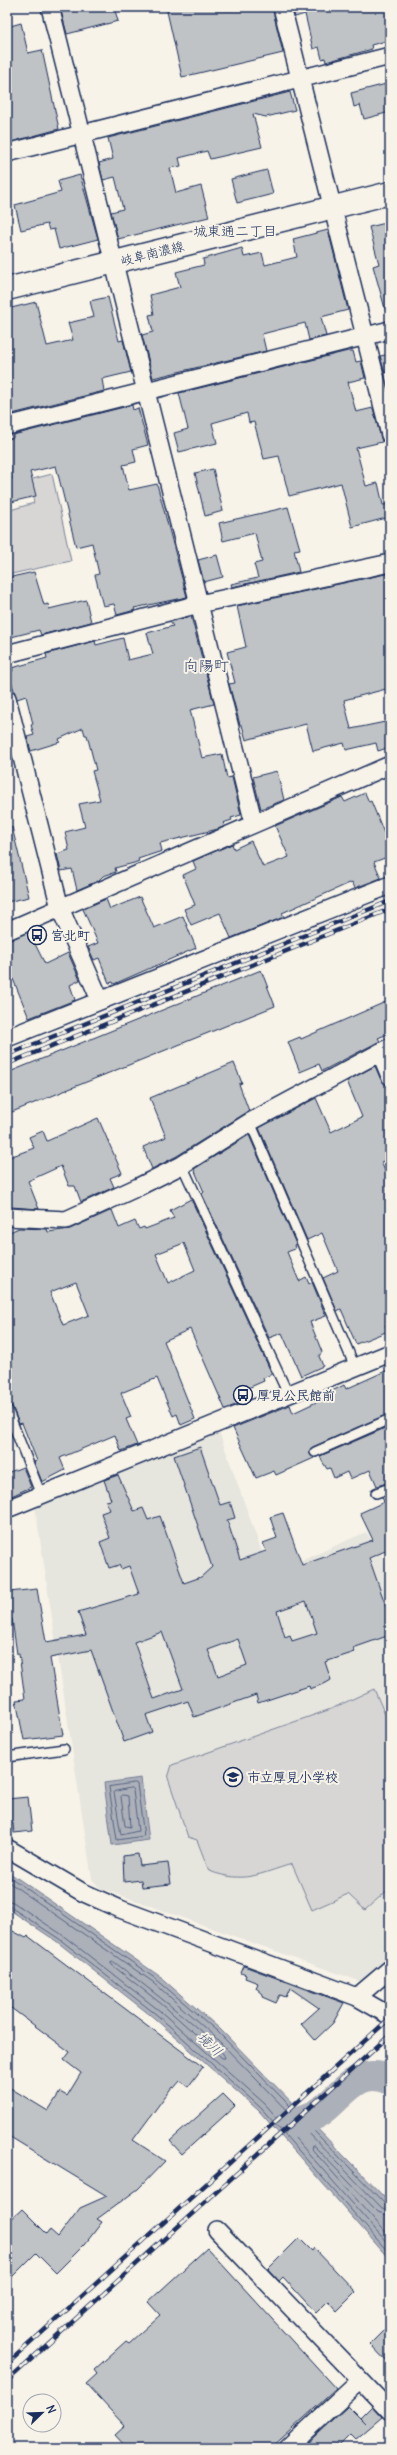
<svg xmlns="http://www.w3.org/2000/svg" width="397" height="2455" font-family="Delius,'Klee One',sans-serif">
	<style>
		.built { fill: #e6e5de }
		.green { fill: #d7d6d4; stroke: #798299 }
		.water { fill: #acb0b9; stroke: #727c95 }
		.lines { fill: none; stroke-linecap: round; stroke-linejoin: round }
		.shore { stroke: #556382; stroke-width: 1 }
		.river { stroke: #acb0b9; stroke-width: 30 }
		.building { fill: #c0c3c5; stroke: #1b2f5e; fill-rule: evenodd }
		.service-casing { stroke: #1b2f5e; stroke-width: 12 }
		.minor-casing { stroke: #1b2f5e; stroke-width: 20 }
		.primary-casing { stroke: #1b2f5e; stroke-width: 25 }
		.service { stroke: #f7f3e8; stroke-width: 9 }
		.minor { stroke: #f7f3e8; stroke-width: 17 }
		.primary { stroke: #f7f3e8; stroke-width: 22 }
		.rail-casing { stroke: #1b2f5e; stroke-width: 4.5 }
		.rail { stroke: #f7f3e8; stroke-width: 3; stroke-dasharray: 9; stroke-linecap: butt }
		.labels { text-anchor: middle; stroke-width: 4; stroke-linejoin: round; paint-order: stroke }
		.street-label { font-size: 13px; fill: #1b2f5e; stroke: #f7f3e8 }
		.poi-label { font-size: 13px; font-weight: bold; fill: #1b2f5e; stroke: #f7f3e8; text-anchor: start }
		.neighbourhood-label { font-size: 14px; fill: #1b2f5e; stroke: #f7f3e8 }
		.water-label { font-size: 14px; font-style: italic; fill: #465679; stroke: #f7f3e8 }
		.quarter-label { font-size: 15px; fill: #1b2f5e; stroke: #f7f3e8 }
	</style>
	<rect width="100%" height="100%" fill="#f7f3e8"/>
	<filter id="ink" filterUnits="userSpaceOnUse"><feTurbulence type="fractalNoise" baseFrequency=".025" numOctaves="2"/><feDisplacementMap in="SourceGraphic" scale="8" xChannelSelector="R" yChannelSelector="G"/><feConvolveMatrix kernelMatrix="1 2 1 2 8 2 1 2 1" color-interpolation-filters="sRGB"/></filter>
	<g filter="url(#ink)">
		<path class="built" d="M218,1429L270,1575L366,1532L390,1568V1958L362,1982L100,1888L92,1879L35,1506Z"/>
		<path class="green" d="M52,474L71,561L7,575V511L34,503L29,480Z
			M374,1689L390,1726V1888L365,1910L348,1894L312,1910L292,1864C258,1874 245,1884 209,1871L197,1840L188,1837L168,1778L172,1765L331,1709Z"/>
		<path class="water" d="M141,1778L149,1840L112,1845L104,1783Z
			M7,1871L158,1975L220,2029L390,2203V2260L259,2111L154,2018L56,1941L7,1908Z"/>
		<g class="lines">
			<path class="shore" d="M135,1783L137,1784L144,1836L117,1840L109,1787Z
				M131,1788L133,1790L138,1831L121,1835L114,1792Z
				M123,1795L128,1796L130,1827L125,1826L121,1797Z
				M7,1875L156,1979L218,2032L385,2204L390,2205
				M7,1881L153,1982L214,2036L382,2208L390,2210
				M7,1900L13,1902L61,1934L160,2011L265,2104L390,2246
				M7,1905L58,1938L157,2015L261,2108L390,2254
				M114,1962C130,1974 224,2045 225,2058H222L164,2006L112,1965L111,1963Z
				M390,2216L378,2212L314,2146H312L311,2148L390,2237"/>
			<path class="river" d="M295,2123C303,2119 313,2117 320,2112C343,2096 357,2065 390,2080"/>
		</g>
		<path class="building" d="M60,7H114L118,21L67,34Z
			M166,7H272L283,53L182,77Z
			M292,7H390V40L371,45L372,49L326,62L325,58L322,59L319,47L313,49L305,14L295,17Z
			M21,23L28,53L42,50L59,129L7,143V27Z
			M390,83V112L364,119L360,105L354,107L351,93Z
			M290,92L295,110L266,117L253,114L262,147L210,159L207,151L179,158L181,166L170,168L176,193L201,186L209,217L118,239L111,212L123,209L115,177L103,180L99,163L113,159L108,138Z
			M267,170L273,194L237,203L231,179Z
			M80,175L98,239L59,249L54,229L49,230L47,224L21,230L15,205L61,192L58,181Z
			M390,222V311L386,312L373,266L379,264L369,227Z
			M328,230L348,310L321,317L326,336L309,340L305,323L262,334L266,351L153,378L142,335L153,332L149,315L154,314L150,295L180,287L176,272L204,265L203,259L242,248L244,257L262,253L265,265L297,257L293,239Z
			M108,297L119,341L123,340L131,372L102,379L104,391L8,415L7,309L36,302L47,346L73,340L68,323L94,317L90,301Z
			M348,351H353L356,362L361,361L365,378L348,382L356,412L373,408L382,442L356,448L366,486L378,483L383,505L390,504V517L352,527L341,483L289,496L279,456L264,459L254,422L249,423L247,413L212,423L217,443L179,452L174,433L188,429L179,393Z
			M390,354V372L385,373L380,356Z
			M132,405L133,410L138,408L148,445L133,449L136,462L123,465L129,490L157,484L187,597L134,608L135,610L117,615L114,604L103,606L95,575L99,574L92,543L76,547L56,466L30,472L36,496L7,503V481L12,479L7,458V439L13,438V435Z
			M213,469L223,511L205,516L195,473Z
			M288,507L300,549L294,550L299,572L232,587L231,584L258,578L254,564L262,562L255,533L223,541L219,523Z
			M217,555L223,577L204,582L198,560Z
			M34,572L44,605L48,604L49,609L86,600L91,622L41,635L39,630L7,638V578Z
			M390,573V688L344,700L351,729L390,721V747L378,751L376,743L346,750L344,743L313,751L306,724L246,740L242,725H240L229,684L235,683L227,652L246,647L237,606Z
			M191,616L214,704L190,710L202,758L222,754L227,778L232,777L241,815L231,818L232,820L223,823L225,826L218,829L160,843L162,851L138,859L139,861L134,863L115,868L116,872L103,876L98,881L77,890L72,869L61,871L57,854L69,850L65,832L85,827L79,804L100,800L92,771L96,770L87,735H85L83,728L59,739L60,742L31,751L27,737L34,735L31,725L33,724L26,696L17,699L8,672L13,671L12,668L47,658L46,654L95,641L96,645L123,638L128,660L153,654L147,633L173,626L170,622Z
			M277,771L284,800L261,809L253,777Z
			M365,793L369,802L371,801L384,833L387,832L390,840V856L374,862L381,878L355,888L352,882L282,913L284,917L231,938L220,913L191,925L184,909L195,905L183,875L196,869L193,861L232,844L234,849L251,841L263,867L289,857L275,826L342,797L345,802Z
			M7,827H12L29,897L7,902Z
			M140,897L154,928L183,916L196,948L114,984L113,982L109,983L99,958L94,960L88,947L98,943L83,909L106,899L110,909Z
			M29,932L45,964L68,953L80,980L70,985L75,1000L29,1018L11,974L7,976V941Z
			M261,970L275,1006L7,1114V1073Z
			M390,1000V1033L378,1038L380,1041L322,1071L319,1064L300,1072L288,1042L300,1037L301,1039Z
			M234,1063L242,1083L239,1084L249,1111L177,1156L152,1169L143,1147L166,1137L150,1098Z
			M375,1066L381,1080L388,1085L390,1091V1158L381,1162L390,1182V1322L385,1325L388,1331L356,1344L341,1309L337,1311L323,1278L338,1271L322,1233L307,1240L259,1128L316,1098L331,1132L362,1117L347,1081Z
			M98,1118L122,1173L110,1178L114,1187L81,1202L75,1186H69L61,1166L28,1181L39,1209L11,1207L7,1198V1158L34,1148L29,1137L43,1131L47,1141Z
			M249,1135L296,1244L294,1245L295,1249L287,1252L299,1281L306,1277L309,1284L312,1282L326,1316L310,1322L322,1352L319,1356L323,1366L301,1376L282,1333L269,1338L202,1194L204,1192L194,1169Z
			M191,1199L272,1374L263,1378L264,1381L241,1391L246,1401L225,1409L190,1329L164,1341L195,1419L181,1425L177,1414L173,1416L157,1378L121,1393L131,1417L126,1419L137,1445L121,1451L115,1435L60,1458L65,1470L42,1482L34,1462L37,1461L22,1423L19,1424L12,1406L7,1403V1233L19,1228L47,1229L48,1232L70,1229L112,1210L119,1228L135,1221L139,1229L144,1227L145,1229L174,1218L170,1210ZM184,1243L195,1270L168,1283L156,1254ZM76,1282L89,1315L63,1325L50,1292Z
			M390,1369V1413L313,1447L309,1452L314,1458L276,1475L274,1471L256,1478L233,1428L290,1405L293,1413L327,1397L326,1394L344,1385L346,1389Z
			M390,1426V1482L377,1486L370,1470L350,1479L347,1472L334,1478L330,1468L327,1469L322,1461L320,1456Z
			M200,1447L220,1505L230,1502L235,1518L227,1520L240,1560L266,1551L263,1543L277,1538L270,1517L283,1513L302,1565L373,1540L360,1513L384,1502L382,1497L390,1494V1549L369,1558L390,1618V1635L353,1648L355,1652L325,1662L331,1680L326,1683L310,1689L309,1686L258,1703L256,1695L194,1717L188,1701L146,1715L152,1732L124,1742L91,1650L50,1658L63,1735L24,1740L16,1700L25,1699L19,1654H17L12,1619L10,1620L7,1599H10L9,1592L37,1589L46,1642L86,1635L78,1612L139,1594L129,1566L121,1569L119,1565L109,1568L100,1542L110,1538L101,1513L110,1510L106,1501L111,1500L104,1480L118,1475L134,1511L143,1508L148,1520L160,1516L184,1583L201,1577L212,1567L174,1456ZM306,1601L317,1633L292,1641L290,1635L285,1637L277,1611ZM162,1632L183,1689L154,1699L134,1642ZM238,1639L247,1665L218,1676L208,1650Z
			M23,1467L31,1487L7,1498V1473Z
			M28,1797L32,1831L14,1833L13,1823H7V1799Z
			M138,1854L140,1866L168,1863L171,1884L142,1887L141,1880L124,1882L123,1856Z
			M7,1928L26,1938L28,1936L203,2067L188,2087L180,2081L174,2088L172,2087L133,2140L165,2161L138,2189L97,2219L102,2222L85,2244L56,2273L36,2253L7,2282V2223L22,2209L47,2234L50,2230L58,2237L80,2208L107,2196L7,2135V2086L48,2111L60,2092L67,2096L81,2073L64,2060L70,2052L7,2005Z
			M244,1966L344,2003L333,2023L315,2040L301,2024L319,2008L290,1988L286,1997L280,1995L276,2003L262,1997L263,1994L256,1988L258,1983L245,1978L246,1975L241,1973Z
			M223,2094L235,2106L182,2154L170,2141Z
			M299,2238L312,2251L314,2248L356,2292L337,2311L328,2301L316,2313L283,2277L279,2281L268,2269Z
			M207,2248L336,2389L271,2448H127L115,2435L125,2426L86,2384L97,2374L94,2370L126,2341L129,2343L160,2315L148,2302Z
			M390,2324V2365L370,2344Z
			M348,2406L365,2423L360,2418L372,2406L382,2417L355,2440L350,2435L337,2448H303Z"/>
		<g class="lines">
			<g class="service-casing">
				<path id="service" d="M250,1122L355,1367
					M182,1165L288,1394
					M7,1409L41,1495
					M315,1452L390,1419
					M376,1493L390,1488
					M7,1757L64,1749"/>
			</g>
			<g class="minor-casing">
				<path id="minor" d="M50,7L254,824
					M282,7L390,435
					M7,153L390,56
					M7,426L390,330
					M7,654L199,604L390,563
					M7,698L60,908L100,1000
					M7,931L390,765
					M7,1038L390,885
					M380,1052L390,1076
					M7,1217L66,1220L138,1187L182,1165L250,1122L390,1047
					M7,1509L390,1353
					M7,1848L82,1892L120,1909L357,1997L390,2016
					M357,1997L390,1969
					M217,2230L390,2411
					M288,2448L360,2381"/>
			</g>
			<g class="primary-casing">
				<path id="primary" d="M7,289L390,193"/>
			</g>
			<use href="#service" class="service"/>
			<use href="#minor" class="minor"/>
			<use href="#primary" class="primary"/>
			<g class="rail-casing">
				<path id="rail" d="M7,1055L390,901
					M7,1064L390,909
					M7,2364L390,2018
					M7,2381L390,2035"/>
			</g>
			<use href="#rail" class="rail"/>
		</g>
	</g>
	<defs>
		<g id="bus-ring" transform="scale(1)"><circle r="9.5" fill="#f7f3e8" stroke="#1b2f5e" stroke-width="1.5"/><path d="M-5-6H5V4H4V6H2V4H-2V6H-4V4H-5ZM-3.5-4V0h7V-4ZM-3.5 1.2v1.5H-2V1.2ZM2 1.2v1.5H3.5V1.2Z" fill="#1b2f5e"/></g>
		<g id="school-ring" transform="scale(1)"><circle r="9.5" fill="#f7f3e8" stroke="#1b2f5e" stroke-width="1.5"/><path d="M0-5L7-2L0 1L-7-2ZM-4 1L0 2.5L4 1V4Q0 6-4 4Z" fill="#1b2f5e"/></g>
	</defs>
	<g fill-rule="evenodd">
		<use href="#bus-ring" x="37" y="935"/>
		<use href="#bus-ring" x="243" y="1395"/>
		<use href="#school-ring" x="233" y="1777"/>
	</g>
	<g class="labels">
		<g class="street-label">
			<text transform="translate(152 253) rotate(-14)" y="5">岐阜南濃線</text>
		</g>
		<g class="poi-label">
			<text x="51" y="940">宮北町</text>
			<text x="257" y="1400">厚見公民館前</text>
			<text x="247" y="1782">市立厚見小学校</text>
		</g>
		<g class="neighbourhood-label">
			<text x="235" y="236">城東通二丁目</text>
		</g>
		<g class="water-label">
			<text transform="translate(210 2044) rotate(43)" y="5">境川</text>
		</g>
		<g class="quarter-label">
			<text x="206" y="671">向陽町</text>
		</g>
	</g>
	<rect width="397" height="2455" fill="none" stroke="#f7f3e8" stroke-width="24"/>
	<rect x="12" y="12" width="373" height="2431" fill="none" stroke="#1b2f5e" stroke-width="1.5" filter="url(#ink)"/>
	<g transform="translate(42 2413) rotate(67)"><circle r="19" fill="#f7f3e8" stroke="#9fa5b1"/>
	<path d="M0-3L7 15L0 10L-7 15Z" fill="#1b2f5e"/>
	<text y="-6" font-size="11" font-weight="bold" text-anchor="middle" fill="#1b2f5e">N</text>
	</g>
</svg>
